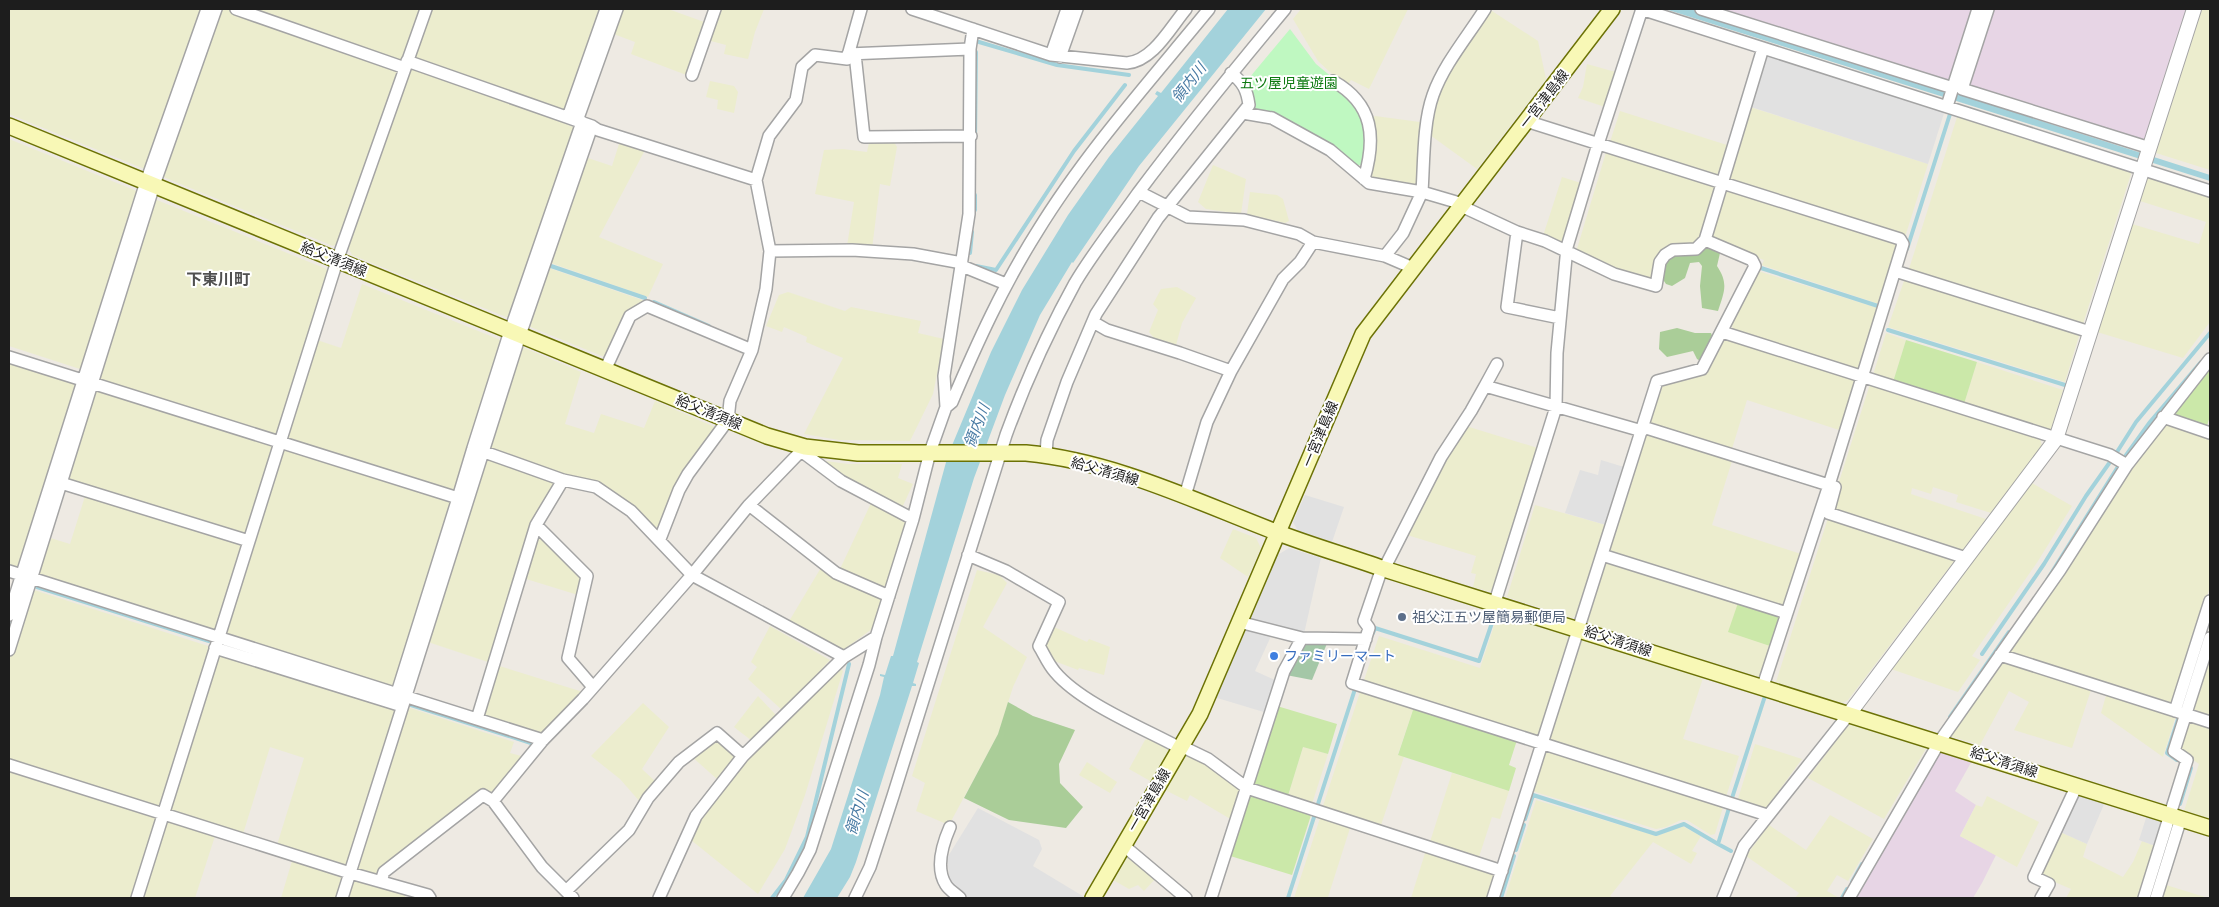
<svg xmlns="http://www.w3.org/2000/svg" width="2219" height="907" font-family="Commissioner,'Noto Sans JP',sans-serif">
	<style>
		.industrial { fill: #e7d5e5 }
		.farmland { fill: #ecedce }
		.grass { fill: #cbe8a9 }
		.forest { fill: #aacd98 }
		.cemetery { fill: #a4c7a7 }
		.park { fill: #bff8c1 }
		.parking { fill: #e1e1e1 }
		.water { fill: #a3d2db }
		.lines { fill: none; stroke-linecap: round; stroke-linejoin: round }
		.stream { stroke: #a3d2db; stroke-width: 4 }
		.minor-casing { stroke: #a4a4a4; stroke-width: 14 }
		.tertiary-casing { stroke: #a4a4a4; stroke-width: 16 }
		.secondary-casing { stroke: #6c7206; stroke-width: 18 }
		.minor { stroke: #fff; stroke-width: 11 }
		.tertiary { stroke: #fff; stroke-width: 14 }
		.secondary { stroke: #f8f8b6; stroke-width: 15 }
		.service-dot { fill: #5c6f8a; stroke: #fff; stroke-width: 2 }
		.shop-dot { fill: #3f7fe0; stroke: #fff; stroke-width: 2 }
		.labels { text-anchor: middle; stroke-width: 4; stroke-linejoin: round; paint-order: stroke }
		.park-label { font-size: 14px; fill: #0d7910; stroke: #fff }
		.street-label { font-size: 14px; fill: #1d1d1d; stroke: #fff }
		.service-label { font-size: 14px; fill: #4e5e75; stroke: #fff; text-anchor: start }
		.shop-label { font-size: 14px; fill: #366cbe; stroke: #fff; text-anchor: start }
		.water-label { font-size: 15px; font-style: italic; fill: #487aa3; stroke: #fff }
		.quarter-label { font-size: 16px; font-weight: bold; fill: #505050; stroke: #fff }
	</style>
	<rect width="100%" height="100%" fill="#eeeae3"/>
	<path class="industrial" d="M1710,9H1975L1951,83Z
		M1990,9H2187L2146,140L2141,141L1966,85Z
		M1944,750L1973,759L1955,791L1976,805L1960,836L1996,855L1982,883L1973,898H1853L1938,754Z"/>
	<path class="farmland" d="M9,9H203L147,170L9,114Z
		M227,9L392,67L397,73L338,243L333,246L161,176L219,10Z
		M245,9H420L402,59L396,61Z
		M430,9H602L566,113L414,60Z
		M620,9H668L707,23L689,76L631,54L635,42L611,33Z
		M718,9H764L755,32L748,59L724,54L726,45L707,40Z
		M1301,9H1408L1369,89L1351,80L1348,84L1331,73L1318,61L1293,19Z
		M1489,9L1538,41L1546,79L1477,169L1430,135L1436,97L1440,88Z
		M2202,9H2210V170L2156,153Z
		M1587,64L1619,73L1608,108L1578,98L1583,87Z
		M414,67L569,120L568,125L576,128L511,319L352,255L348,247L409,70Z
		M710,81L734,86L738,92L734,113L717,109L718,100L706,97Z
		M1750,107L1928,164L1905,237L1727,180Z
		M1620,111L1727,145L1718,175L1714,177L1609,145Z
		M1958,114L2130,171L2131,174L2082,327L1908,272Z
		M1375,116L1420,122L1424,127L1418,187L1373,180L1371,177L1375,154L1373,118Z
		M9,139L139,192L83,370L9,346Z
		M620,141L645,150L599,237L663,264L648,297L548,262L585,157L612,166Z
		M894,142L897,147L890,186L880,184L872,249L847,246L854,202L815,194L824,150L843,149L867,152L869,143Z
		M1607,149L1712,182L1716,188L1698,242L1653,280L1629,275L1576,252Z
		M1213,165L1246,179L1241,214L1206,209L1198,202Z
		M1562,177L1584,184L1565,247L1543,236Z
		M2151,177L2210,195V322L2183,358L2097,332L2132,224L2199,244L2206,222L2140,201L2147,178Z
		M1723,189L1900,243L1882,305L1762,265L1764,260L1712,240L1710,235Z
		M1250,192L1277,195L1283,199L1289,221L1285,223L1247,214Z
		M152,198L329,270L278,434L273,436L98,381Z
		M546,267L645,301L607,358L528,326Z
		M1758,271L1881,309L1861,372L1733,331L1732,324Z
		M1905,278L2080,333L2065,382L1888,327Z
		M362,284L503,341L457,492L289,441L286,436L317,340L341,348Z
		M1177,287L1196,298L1182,323L1176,345L1154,338L1149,332L1158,310L1153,304L1161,289Z
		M788,292L845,311L851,307L921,321L918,333L944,339L933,394L910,441L839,440L804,434L843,358L806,342L807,337L784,327L782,332L766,326L779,295Z
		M1886,333L1906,340L1893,382L1873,375Z
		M1732,339L1858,380L1842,431L1747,400L1731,452L1651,427L1648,422L1661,385L1707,374L1724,341Z
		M522,347L581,372L565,424L594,433L601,414L644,428L655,401L717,428L659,526L653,528L633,509L564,476L493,451L491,447Z
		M9,360L74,380L77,387L20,569L9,570Z
		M1977,362L2063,390L2051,429L2049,431L1964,404Z
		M1870,384L2040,438L2042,446L1991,513L1956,502L1958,495L1933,487L1931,494L1912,488L1911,494L1986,519L1962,551L1955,552L1834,513L1838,485Z
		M100,388L266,442L274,449L247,533L239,535L69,482L66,477L93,391Z
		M2163,421L2210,436V587L2173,703L2169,706L2006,654Z
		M1466,426L1541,449L1495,593L1473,587L1476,574L1471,573L1476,556L1407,535L1444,458Z
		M1648,432L1733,458L1712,525L1804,555L1787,609L1613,554L1609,550L1646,434Z
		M287,448L449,500L453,504L396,685L391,689L227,637L225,631L283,450Z
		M490,457L551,480L555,485L491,663L428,642L485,460Z
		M826,461L848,464H902L898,478L913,484L901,510L824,465Z
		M2032,483L2072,506L2038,561L1972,656L1980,660L1958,692L1891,669Z
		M86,493L239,542L243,545L216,628L210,631L36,574L47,537L70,544Z
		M872,501L908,520L887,584L882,588L840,569Z
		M1535,505L1606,525L1577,615L1572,618L1507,597Z
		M1828,518L1954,557L1955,560L1848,700L1842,703L1776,682Z
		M1233,529L1256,538L1261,548L1248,577L1220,558Z
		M539,534L579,572L582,579L578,595L523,578L536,536Z
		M1606,560L1739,600L1773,647L1763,678L1589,624L1587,620Z
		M822,566L880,597L881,601L872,629L839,653L788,623Z
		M977,570L999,575L1007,583L983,627L1027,657L1013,687L998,734L949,825L916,811L925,783L912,776Z
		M31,589L208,646L211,650L162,806L159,808L9,761V661Z
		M1499,611L1571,635L1538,740L1363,683L1379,636L1480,668Z
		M770,626L830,660L783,711L748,679L757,667L751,662Z
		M1052,626L1087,642L1089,639L1110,647L1104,675L1079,668L1078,670L1049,659L1043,642Z
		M1583,636L1704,675L1683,739L1739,756L1725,800L1547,740L1579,638Z
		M2210,646V718L2190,710Z
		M220,652L397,709L350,862L343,865L277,845L304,758L270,747L243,834L172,811L170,808Z
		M2003,658L2092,687L2072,748L2014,730L2029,702L2009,691L1980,745L1949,736Z
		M496,665L583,692L540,735L483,718Z
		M840,668L843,671L805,795L785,849L758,894L691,840L700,818L745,761Z
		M1361,689L1414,707L1398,754L1404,757L1380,828L1322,809Z
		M2107,692L2176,715L2163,757L2101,713Z
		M758,696L775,714V718L752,741L734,727Z
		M643,703L669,727L642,769L657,783L641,803L620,779L591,756Z
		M410,708L514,742L510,753L525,757L497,792L481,791L375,874L358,869L357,865L404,711Z
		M2187,720L2210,725V819L2184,811L2199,764L2180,751Z
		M1852,723L1927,747L1884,819L1808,778L1849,724Z
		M714,738L736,755V759L718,780L690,755Z
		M1149,738L1172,749L1152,782L1129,769L1145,740Z
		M1755,744L1802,759L1765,810L1737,802Z
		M1303,747L1328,754L1311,807L1287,799Z
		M1545,749L1724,804L1715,834L1711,835L1687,820H1681L1666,827L1656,829L1532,791Z
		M1184,752L1208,763L1242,788L1232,820L1190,795L1187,801L1163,789Z
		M1087,762L1117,782L1110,793L1079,775Z
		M9,771L155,817L157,822L133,898H9Z
		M1452,773L1509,791L1500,819L1492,817L1478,860L1429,845Z
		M1987,796L2039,822L2017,867L1960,836L1976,805L1982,807Z
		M1536,800L1657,836L1682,826L1701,836L1692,851L1697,853L1691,864L1653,842L1610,896L1614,898H1505Z
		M1321,815L1351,825L1328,897L1329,898H1294Z
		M1830,815L1873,839L1848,881L1837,875L1827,891L1839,898H1795L1799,893L1746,856L1769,825L1806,850Z
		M170,822L215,836L195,898H142L166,824Z
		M2058,831L2087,844L2083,857L2123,877L2133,862L2142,841L2158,847L2142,898H2066L2071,889L2043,877L2041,871Z
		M1426,850L1494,871L1495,875L1488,898H1411Z
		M1127,852L1156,878L1144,891L1138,885L1129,889L1113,880Z
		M292,861L342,876L343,880L338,898H281Z
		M355,881L405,894V898H346L351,882Z
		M2166,885L2208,898H2162Z"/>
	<path class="grass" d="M1906,340L1977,362L1964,404L1893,382Z
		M2210,364V416L2206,429L2170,417Z
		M1739,600L1783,617L1773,647L1728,632Z
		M1277,706L1337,724L1328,754L1303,747L1287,799L1251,785Z
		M1414,707L1517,740L1509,765L1516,768L1509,791L1398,755Z
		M1247,794L1312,812L1292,875L1227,855Z"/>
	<path class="forest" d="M1704,246L1720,253L1717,266C1729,284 1724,292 1718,311L1702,308L1700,286L1702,266L1699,262L1690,263L1685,278L1672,286L1666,284L1662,278C1664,251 1682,252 1704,246Z
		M1677,328L1695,333H1711L1713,338L1702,362L1697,359L1693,351L1667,357L1659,349L1660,332Z
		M1008,702L1033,716L1075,730L1059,764L1060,783L1083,807L1066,828L1009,820L964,798L998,734Z"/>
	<path class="cemetery" d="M1304,641H1328L1312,680L1286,675Z"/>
	<path class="park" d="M1290,29L1316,64L1333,78L1362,114L1366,126L1364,164L1355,166L1331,145L1271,112L1253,108L1250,77Z"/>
	<path class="parking" d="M1771,55L1945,110L1928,164L1751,107L1767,57Z
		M1601,460L1624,467L1606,525L1565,513L1580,470L1598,475Z
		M1305,495L1344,507L1332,542L1298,531L1293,522Z
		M1289,548L1321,558L1304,634L1246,621L1271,559Z
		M1243,627L1272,634L1255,671L1277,681L1267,713L1214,697Z
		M2079,794L2105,802L2087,844L2058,831L2075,795Z
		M978,808L1039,840L1042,849L1033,866L1086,898H966L950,882L947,858Z
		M2147,815L2166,821L2158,847L2139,840Z"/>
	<path class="water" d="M1228,9H1266L1139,166L1073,263L1072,262L1040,315L1005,395L974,478L917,662L919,663L913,683L916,684V686H912L856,862L850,877L837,898H803L831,849L880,695L884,677L880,676V674L885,675L891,656H893L948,455L991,352L1022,290L1068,215L1109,157L1158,96L1155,94L1157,91L1161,93Z
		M1665,9H1692L2210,175V181Z"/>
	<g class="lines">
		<path class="stream" d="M979,42L1057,65L1129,75
			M975,138L976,52
			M975,195V210
			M1907,249L1950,114
			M970,253L972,232
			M548,265L645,298
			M976,266L996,270L1074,151L1125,85
			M1761,268L1881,307
			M654,302L709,326
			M1888,330L2065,385
			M2117,452L2136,422L2210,333
			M2124,458L2150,422L2201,362
			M2047,580L2119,465
			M37,587L209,641
			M9,631L14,616
			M1373,633L1375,628L1479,661L1496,611
			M1982,654L2044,564L2086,496L2110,462
			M411,705L531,743
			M1950,717L2009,632
			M2177,760L2167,753L2179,716
			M1732,798L1765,696
			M2180,804L2191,768
			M1317,807L1355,689
			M1525,819L1533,795L1656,834L1684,824L1718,844L1729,808
			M1718,844L1731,851
			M1516,850L1524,825
			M1852,882L1862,864
			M772,898L786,880L807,837L849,664
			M1288,898L1315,814
			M1501,898L1514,856
			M1842,898L1847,889"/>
		<g class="minor-casing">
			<path id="minor" d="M236,9L405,68
				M912,9L1051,55L1127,63C1153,61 1170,28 1186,9
				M1641,9L2210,191
				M1701,9L1953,88
				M1988,9L1962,89L2150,148
				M848,54L970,49
				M855,54L864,137L971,136
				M1051,55L1067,9
				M1060,57L1077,9
				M407,61L592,126L598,130L756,180
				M692,75L715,9
				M1333,81C1374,104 1376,138 1364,179
				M1947,106L1978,9
				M1243,113L1272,118L1330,150L1369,183L1422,192L1403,233L1385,256
				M568,117L606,9
				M577,121L617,9
				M1526,121L1900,239L1903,244L1829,485L1763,686
				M1139,192L1188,217L1244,220L1299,234L1313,242
				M1463,204L1422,192C1424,162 1423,123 1433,95C1444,64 1468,36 1485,9
				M1461,206L1517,232L1545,241L1614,274L1656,286L1660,262L1665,255L1673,250L1696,249L1705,240
				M1517,232L1507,307L1560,318
				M770,251L852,250L913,254L962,263
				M962,266L1006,284
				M1895,271L2090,332
				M1093,322L1107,330L1180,353L1231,371
				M1722,332L2110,455L2127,465
				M9,357L458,498L473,448L563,480L596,487L631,511L692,575L844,657
				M605,370L630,316L647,306L752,350
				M1485,386L1497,364
				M946,407L944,376L969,214L970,49L973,29
				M2163,417L2210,433
				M1643,427L1835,487L1828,513L1966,558
				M473,448L510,331L582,122
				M801,451L841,481L913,519
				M1046,455L1047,440L1067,382L1096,314L1158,218L1249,105C1247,90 1243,82 1231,73
				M563,480L536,525L587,576L568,658L593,687
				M61,483L249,541
				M1185,496L1207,422L1231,371L1283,279L1300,262L1313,242L1385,256L1413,268
				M749,505L836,573L889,596
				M660,539L679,490L688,474L728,420L730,401L752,350L766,289L770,251L756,180L769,136L796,100L802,67L815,55L847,59L861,9
				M968,555L1006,571L1059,602L1039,646C1044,654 1048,664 1055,672C1081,703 1143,728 1180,748
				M1602,555L1787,613
				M1382,568L1364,621L1369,628L1352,683L1767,815
				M1384,569L1441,457L1471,411L1485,386L1642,431
				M9,571L543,740
				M1495,602L1556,407L1557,353L1567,247L1598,144L1642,9
				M9,615L146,182L207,9
				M1239,622L1302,638L1366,639
				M215,648L402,706
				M9,650L154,185L216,9
				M2000,655L2210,722
				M397,693L458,498
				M2175,711L2210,601
				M477,719L536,525
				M1181,746L1208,759L1247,788L1502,871
				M9,765L350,873L428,895L430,898
				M493,801L542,867L573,898
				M950,827C943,843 935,868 946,885C949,890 956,894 960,898
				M1123,845L1186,898
				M381,881L384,872L483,795L493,801L543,740L583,699L692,575L749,505L805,447
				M566,891L629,830L648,798L679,762L717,733L743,756
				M137,898L337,261L426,9
				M342,898L520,335L592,126
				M659,898L696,816L743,756L844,657L876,637L913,519L930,452L946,407L952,402C977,343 1003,286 1037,232C1086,152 1150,81 1209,9
				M783,898L798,873L810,850L869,665L876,637
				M855,898L870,867L893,796L1006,435C1025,383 1048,332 1075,283C1094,251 1117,223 1138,193C1185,130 1235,69 1285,9
				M1211,898L1284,671L1302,638
				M1493,898L1657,381L1702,369L1755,266L1752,260L1705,240L1763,48
				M1723,898L1744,846L1849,714
				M1849,898L1940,741L2060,570L2127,465L2210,359
				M2041,898L2049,884L2034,877L2077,785
				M2144,898L2187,760L2174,751L2210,638
				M2156,898L2181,818"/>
		</g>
		<g class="tertiary-casing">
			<path id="tertiary" d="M1849,714L2056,439L2194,9"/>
		</g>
		<g class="secondary-casing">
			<path id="secondary" d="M9,126L767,436L805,447L858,453H1026C1113,461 1195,501 1276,532C1312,546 1348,556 1384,569L2210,828
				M1093,898L1200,714L1363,334L1612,9"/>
		</g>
		<use href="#minor" class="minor"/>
		<use href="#tertiary" class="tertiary"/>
		<use href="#secondary" class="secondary"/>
	</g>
	<circle class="service-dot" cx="1402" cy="617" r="5"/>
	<circle class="shop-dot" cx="1274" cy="656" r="5"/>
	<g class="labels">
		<g class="park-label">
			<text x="1289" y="88">五ツ屋児童遊園</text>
		</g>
		<g class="street-label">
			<text transform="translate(1544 99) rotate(-52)" y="5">一宮津島線</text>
			<text transform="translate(334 259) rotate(22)" y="5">給父清須線</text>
			<text transform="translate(709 412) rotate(22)" y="5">給父清須線</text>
			<text transform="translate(1320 434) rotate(-67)" y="5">一宮津島線</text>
			<text transform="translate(1105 471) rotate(16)" y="5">給父清須線</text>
			<text transform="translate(1618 641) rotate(18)" y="5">給父清須線</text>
			<text transform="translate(2004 762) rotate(18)" y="5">給父清須線</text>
			<text transform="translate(1149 800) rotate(-60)" y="5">一宮津島線</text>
		</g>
		<g class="service-label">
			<text x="1412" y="622">祖父江五ツ屋簡易郵便局</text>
		</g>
		<g class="shop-label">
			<text x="1284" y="661">ファミリーマート</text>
		</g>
		<g class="water-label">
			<text transform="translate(1189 83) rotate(-52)" y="5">領内川</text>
			<text transform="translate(977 426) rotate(-69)" y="5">領内川</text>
			<text transform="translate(857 813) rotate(-73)" y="5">領内川</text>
		</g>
		<g class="quarter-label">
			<text x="218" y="285">下東川町</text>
		</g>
	</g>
	<rect width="2219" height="907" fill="none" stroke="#1d1d1d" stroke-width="20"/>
</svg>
